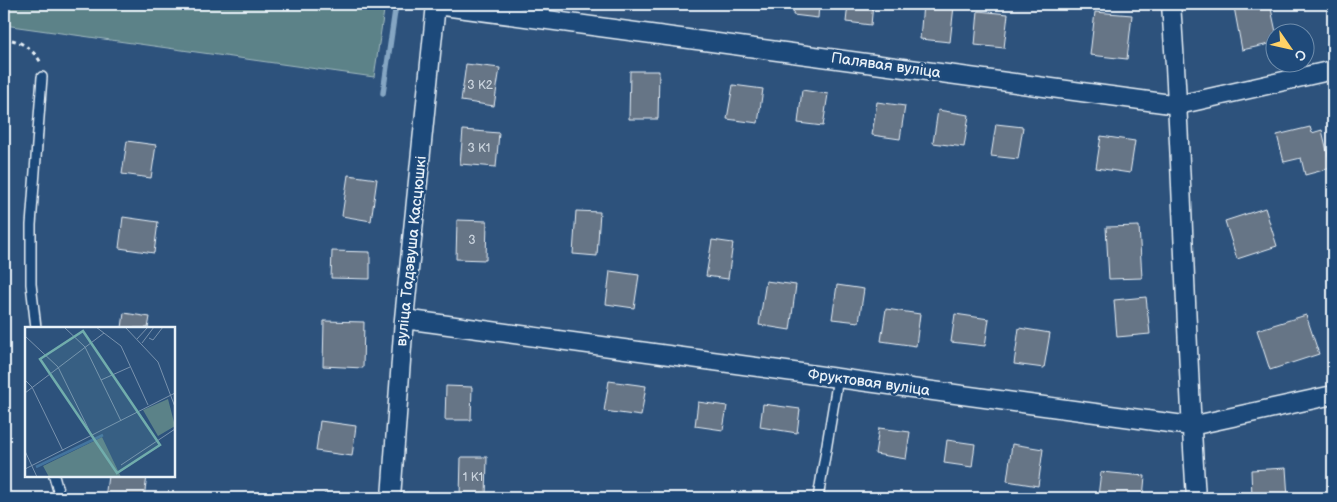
<svg xmlns="http://www.w3.org/2000/svg" width="1337" height="502" font-family="'Balsamiq Sans',sans-serif">
	<style>
		.green { fill: #5b8288; stroke: #a2bac0 }
		.lines { fill: none; stroke-linecap: round; stroke-linejoin: round }
		.stream { stroke: #85a6c3; stroke-width: 5.5 }
		.building { fill: #667486; stroke: #e8f1f8 }
		.lane-casing { stroke: #e8f1f8; stroke-width: 12 }
		.street-casing { stroke: #e8f1f8; stroke-width: 21 }
		.path { stroke: #e8f1f8; stroke-width: 3; stroke-dasharray: 4 4; stroke-linecap: butt }
		.lane { stroke: #1f4a7a; stroke-width: 9 }
		.street { stroke: #1f4a7a; stroke-width: 18 }
		.labels { text-anchor: middle; stroke-width: 5; stroke-linejoin: round; paint-order: stroke }
		.number-label { font-size: 12px; fill: #c8d2dc }
		.street-label { font-size: 15px; fill: #e8f1f8; stroke: #1f4a7a }
		.inset-river { fill: none; stroke: #43749f; stroke-width: 2.5 }
		.inset-road { fill: none; stroke: #7892ae; stroke-width: 1 }
		.view { fill: #71adac; fill-opacity: 0.15; stroke: #71adac; stroke-width: 2.5 }
		.inset-edge { fill: none; stroke: #e8f1f8; stroke-width: 2.5 }
	</style>
	<rect width="100%" height="100%" fill="#2d527c"/>
	<filter id="ink" filterUnits="userSpaceOnUse"><feTurbulence type="fractalNoise" baseFrequency=".02" numOctaves="2"/><feDisplacementMap in="SourceGraphic" scale="10" xChannelSelector="R" yChannelSelector="G"/><feConvolveMatrix kernelMatrix="1 2 1 2 8 2 1 2 1" color-interpolation-filters="sRGB"/></filter>
	<g filter="url(#ink)">
		<path class="green" d="M4,4H385L374,77L4,25Z"/>
		<g class="lines">
			<path class="stream" d="M383,93L396,4"/>
		</g>
		<path class="building" d="M794,4H819L818,18L793,15Z
			M848,4H873L871,25L846,22Z
			M923,4L954,6L950,42L920,39Z
			M1250,4H1270L1276,32L1274,43L1242,50L1234,7Z
			M978,11L1008,14L1004,48L975,45Z
			M1095,12L1132,15L1127,59L1090,55Z
			M466,64L500,68L494,106L461,101Z
			M630,71H659L658,119H629Z
			M733,85L763,89L758,123L727,119Z
			M802,90L828,94L823,126L798,123Z
			M877,102L905,106L900,139L872,135Z
			M938,110L969,115L964,147L933,143Z
			M996,124L1023,127L1018,159L991,156Z
			M1310,127L1312,133L1322,130L1331,168L1305,175L1301,158L1284,162L1277,135Z
			M463,130L499,133L496,167L460,164Z
			M1101,136L1135,141L1130,173L1096,168Z
			M127,141L156,145L151,178L122,174Z
			M348,175L377,179L371,221L342,216Z
			M1265,208L1277,246L1237,259L1225,221Z
			M576,211L600,212L597,256L573,254Z
			M123,217L158,222L154,253L119,248Z
			M457,220L487,221L486,260L456,259Z
			M1139,226L1142,278L1109,279L1106,227Z
			M712,240L733,243L728,279L706,276Z
			M332,251L370,252V279L331,278Z
			M610,271L639,275L634,308L606,304Z
			M766,281L796,285L790,330L759,325Z
			M837,285L864,289L859,322L832,319Z
			M1146,297L1150,334L1117,337L1114,300Z
			M886,309L920,314L916,346L881,341Z
			M124,313L150,317L148,328H122Z
			M955,314L989,319L985,346L951,342Z
			M1306,315L1319,354L1270,370L1257,330Z
			M324,321L364,322L363,368L323,366Z
			M1019,328L1050,333L1044,368L1014,364Z
			M609,381L646,386L641,416L604,411Z
			M446,386L472,387L471,420H445Z
			M698,402L727,406L723,430L695,426Z
			M763,404L800,409L797,433L760,427Z
			M320,421L356,426L352,456L316,451Z
			M879,428L910,432L906,459L875,454Z
			M947,440L975,444L972,467L944,463Z
			M1012,444L1043,449L1038,486L1007,481Z
			M461,457H487L486,498L460,497Z
			M1286,468L1288,498H1252L1251,470Z
			M1101,472L1145,476L1143,498L1098,496Z
			M108,476H147L144,498H105Z
			M324,494L359,495L358,498H323Z"/>
		<g class="lines">
			<g class="lane-casing">
				<path id="lane" d="M36,328L31,284V225L42,77
					M54,476L60,498
					M818,498L838,378"/>
			</g>
			<g class="street-casing">
				<path id="street" d="M1171,4C1183,168 1185,334 1196,498
					M436,5L1178,105L1333,70
					M404,319L1191,426L1333,395
					M391,498L404,319L436,4"/>
			</g>
			<path class="path" d="M4,39C19,39 34,50 41,63"/>
			<use href="#lane" class="lane"/>
			<use href="#street" class="street"/>
		</g>
	</g>
	<g class="labels">
		<g class="number-label">
			<text x="480" y="89">3 К2</text>
			<text x="479" y="152">3 К1</text>
			<text x="472" y="244">3</text>
			<text x="473" y="481">1 К1</text>
		</g>
		<g class="street-label">
			<text transform="translate(886 65) rotate(8)" y="5">Палявая вуліца</text>
			<text transform="translate(411 251) rotate(-84)" y="5">вуліца Тадэвуша Касцюшкі</text>
			<text transform="translate(869 382) rotate(8)" y="5">Фруктовая вуліца</text>
		</g>
	</g>
	<g transform="translate(25 327)">
		<rect width="150" height="150" fill="#2d527c"/>
		<path d="M143,72L150,99L133,109L118,83ZM77,110L96,150H24L18,139Z" fill="#5b8288"/>
		<path class="inset-river" d="M11,140L78,108"/>
		<path class="inset-road" d="M39,0L60,20L96,94M71,0L96,19L123,78M100,0L133,35L150,80M0,9L33,40L67,109M124,11L128,13L138,0M112,12L123,0M117,16L129,0M0,53L7,60L38,124M76,53L105,40M0,66L79,6M0,124L12,150M96,138L150,102M0,142L150,66"/>
		<path class="view" d="M58,4L135,118L92,146L15,32Z"/>
		<rect width="150" height="150" class="inset-edge"/>
	</g>
	<rect width="1337" height="502" fill="none" stroke="#1f4a7a" stroke-width="20"/>
	<rect x="10" y="10" width="1317" height="482" fill="none" stroke="#e8f1f8" stroke-width="2" filter="url(#ink)"/>
	<g transform="translate(1290 48) rotate(124)"><circle r="24" fill="#1f4a7a" stroke="#6f8dac"/>
	<path d="M0-4L9 19L0 12L-9 19Z" fill="#ffd166"/>
	<text y="-8" font-size="14" font-weight="bold" text-anchor="middle" fill="#e8f1f8">С</text>
	</g>
</svg>
